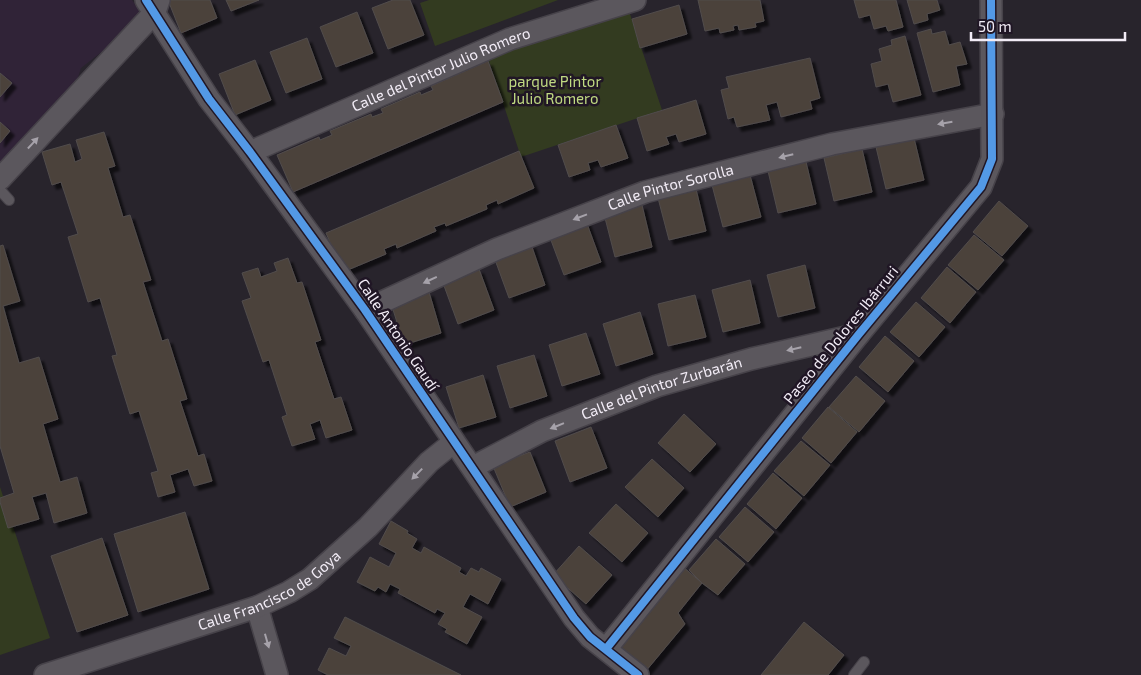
<svg xmlns="http://www.w3.org/2000/svg" width="1141" height="675" font-family="'Exo 2',sans-serif">
	<style>
		.built { fill: #302337 }
		.green { fill: #333b20 }
		.building { fill: #4b423b; stroke: #514c4c; filter: url(#shadow) }
		.lines { fill: none; stroke-linecap: round; stroke-linejoin: round }
		.lane-casing { stroke: #464249; stroke-width: 12 }
		.street-casing { stroke: #464249; stroke-width: 24 }
		.lane { stroke: #5b575d; stroke-width: 10 }
		.street { stroke: #5b575d; stroke-width: 21 }
		.cycleway-casing { stroke: #201625; stroke-width: 11 }
		.cycleway { stroke: #5399e6; stroke-width: 8 }
		.oneway { fill: #a6a2aa }
		.labels { text-anchor: middle; stroke-width: 5; stroke-linejoin: round; paint-order: stroke }
		.street-label { font-size: 15px; fill: #f2ecf6; stroke: #201625 }
		.park-label { font-size: 15px; fill: #c0da82; stroke: #201625 }
	</style>
	<defs>
		<filter id="shadow"><feDropShadow dx="4.5" dy="4.5" stdDeviation="1" flood-color="#0009"/></filter>
	</defs>
	<rect width="100%" height="100%" fill="#28242c"/>
	<path class="built" d="M0,0H132L145,18L81,68L76,84L0,168Z"/>
	<path class="green" d="M429,0H558L435,46L420,3Z
		M629,11L662,110L521,157L488,58Z
		M0,487L50,638L0,655Z"/>
	<path class="building" d="M168,0H210L217,18L181,33Z
		M226,0H259L231,11Z
		M393,0H410L424,35L388,49L372,8Z
		M698,0H760L764,21L755,23L756,27L739,30L738,25L733,26L734,30L720,33L719,28L705,31Z
		M854,0H896L903,27L888,31L886,26L874,29L870,15L859,18Z
		M907,0H937L940,10L927,14L928,20L914,24Z
		M679,5L687,34L640,48L632,19Z
		M357,12L373,53L336,67L320,27Z
		M931,29L932,34L945,31L949,45L960,42L967,64L956,66L960,85L933,92L917,33Z
		M905,36L921,95L893,102L888,84L876,87L871,64L882,61L879,49L892,45L891,40Z
		M307,38L322,79L286,93L270,52Z
		M810,58L820,98L810,101L812,109L781,117L777,102L766,105L770,120L737,127L734,117L728,119L721,90L729,88L726,77Z
		M255,60L271,100L235,115L219,74Z
		M488,61L503,102L293,192L277,155L319,137L320,140L332,135L330,131L371,114L372,117L383,113L381,109L420,92L421,95L433,90L431,86Z
		M0,73L12,83L0,97Z
		M696,100L706,134L679,142L676,134L666,137L669,144L647,151L637,118Z
		M0,122L10,131L0,143Z
		M616,125L628,158L601,167L598,160L588,163L590,170L569,177L558,145Z
		M104,132L115,166L108,168L123,217L130,215L151,280L143,282L162,341L168,339L187,399L180,401L198,456L204,454L212,481L194,486L188,469L170,475L175,492L158,497L151,473L158,471L139,411L130,414L112,356L117,355L100,298L88,302L68,237L78,234L61,182L52,185L42,152L70,144L75,162L82,159L76,140Z
		M914,138L924,180L886,189L876,147Z
		M862,149L872,192L834,201L824,158Z
		M519,151L534,188L498,204L497,200L486,205L487,209L446,226L445,223L434,227L436,231L397,248L396,244L384,249L386,254L343,272L326,233Z
		M806,162L816,204L778,213L768,171Z
		M750,175L761,217L723,227L712,185Z
		M696,189L706,231L669,240L658,198Z
		M999,201L1028,226L1002,256L973,232Z
		M642,205L652,247L615,257L604,214Z
		M586,221L601,262L564,275L549,235Z
		M974,235L1004,260L978,290L948,265Z
		M531,244L545,285L509,298L494,257Z
		M3,245L20,301L3,306L19,363L39,357L58,419L43,424L60,482L77,477L87,513L54,523L46,493L32,497L39,519L8,528L0,502V498L14,493L0,446V246Z
		M288,258L297,283L302,282L321,340L315,342L334,399L341,397L352,430L326,438L320,420L310,424L315,439L292,446L282,417L287,415L269,360L263,362L242,301L251,298L242,273L258,268L261,277L277,271L274,263Z
		M805,265L815,308L778,317L767,275Z
		M947,267L976,292L950,323L921,298Z
		M479,269L494,310L458,324L443,283Z
		M750,280L760,323L723,332L712,290Z
		M429,292L441,333L404,345L391,303Z
		M695,295L706,337L668,346L658,304Z
		M916,302L945,327L919,357L890,332Z
		M640,312L653,354L616,366L603,324Z
		M586,333L600,374L562,386L549,345Z
		M885,336L914,361L888,392L859,367Z
		M534,355L547,396L510,408L497,366Z
		M483,375L496,417L459,428L446,387Z
		M856,376L885,401L859,432L829,407Z
		M828,407L857,432L831,463L802,438Z
		M684,414L716,444L690,472L658,443Z
		M591,427L607,468L570,482L555,441Z
		M801,441L830,465L804,496L774,471Z
		M530,452L546,492L510,507L493,466Z
		M652,459L684,488L658,517L625,487Z
		M773,473L802,498L776,529L747,504Z
		M616,504L648,533L622,562L589,533Z
		M745,507L774,532L748,562L719,537Z
		M185,512L209,589L138,612L114,534Z
		M391,521L408,531L407,533L417,539L412,548L421,553L424,547L461,568L459,572L466,576L471,568L479,572L481,568L501,579L488,604L470,594L463,607L482,617L467,644L445,632L447,629L438,624L445,613L437,609L435,613L398,593L400,589L390,584L386,592L378,587L375,591L357,582L370,557L389,567L396,553L379,544Z
		M102,538L128,615L77,632L51,556Z
		M716,539L745,564L718,595L702,583L689,570Z
		M579,546L612,575L586,604L553,575Z
		M682,566L702,583L678,613L685,624L645,672L615,647Z
		M345,617L461,675H328L318,670L329,648L346,656L351,646L334,638Z
		M804,622L844,655L828,675H761Z"/>
	<g class="lines">
		<g class="lane-casing">
			<path id="lane" d="M0,190L9,200
				M854,675L864,662"/>
		</g>
		<g class="street-casing">
			<g id="street">
				<path d="M146,0L209,99L250,152L365,310L574,618L590,637L638,675"/>
				<path id="s1" d="M250,152L510,39L635,0"/>
				<path d="M0,179L155,12L159,0"/>
				<path id="s2" d="M365,310L497,249L645,192L832,144L993,114"/>
				<path id="s3" d="M473,467L542,431L657,386L751,359L859,334"/>
				<path d="M257,607L277,675"/>
				<path d="M606,649L859,334L981,187L992,159L991,0"/>
				<path id="s4" d="M45,675L257,607L289,592L310,579L368,527L429,462L454,442"/>
			</g>
		</g>
		<use href="#lane" class="lane"/>
		<use href="#street" class="street"/>
		<g class="cycleway-casing">
			<path id="cycleway" d="M146,0L209,99L250,152L365,310L574,618L590,637L638,675
				M606,649L859,334L981,187L992,159L991,0"/>
		</g>
		<use href="#cycleway" class="cycleway"/>
	</g>
	<defs><path id="oneway-solid" d="M-6-.8H1V-3.2L6.5 0L1 3.2V.8H-6Z" transform="scale(1.25)"/></defs>
	<g class="oneway">
		<use href="#oneway-solid" transform="translate(945 123) rotate(170)"/>
		<use href="#oneway-solid" transform="translate(33 143) rotate(-47)"/>
		<use href="#oneway-solid" transform="translate(786 156) rotate(166)"/>
		<use href="#oneway-solid" transform="translate(580 217) rotate(159)"/>
		<use href="#oneway-solid" transform="translate(430 280) rotate(155)"/>
		<use href="#oneway-solid" transform="translate(794 349) rotate(167)"/>
		<use href="#oneway-solid" transform="translate(557 426) rotate(158)"/>
		<use href="#oneway-solid" transform="translate(417 474) rotate(134)"/>
		<use href="#oneway-solid" transform="translate(267 641) rotate(74)"/>
	</g>
	<g class="labels">
		<g class="street-label">
			<text dy="5" stroke="none"><textPath href="#s1" startOffset="208">Calle del Pintor Julio Romero</textPath></text>
			<text dy="5" stroke="none"><textPath href="#s2" startOffset="330">Calle Pintor Sorolla</textPath></text>
			<text transform="translate(398 335) rotate(56)" y="5">Calle Antonio Gaudí</text>
			<text transform="translate(841 335) rotate(-51)" y="5">Paseo de Dolores Ibárruri</text>
			<text dy="5" stroke="none"><textPath href="#s3" startOffset="205">Calle del Pintor Zurbarán</textPath></text>
			<text dy="5" stroke="none"><textPath href="#s4" startOffset="241">Calle Francisco de Goya</textPath></text>
		</g>
		<g class="park-label">
			<text x="555" y="87">parque Pintor<tspan x="555" dy="17">Julio Romero</tspan></text>
		</g>
	</g>
	<path d="M971 32v8h154v-8" fill="none" stroke="#f2ecf6" stroke-width="2.5"/>
	<text x="978" y="32" font-size="15" fill="#f2ecf6" stroke="#201625" stroke-width="4" paint-order="stroke">50 m</text>
</svg>
